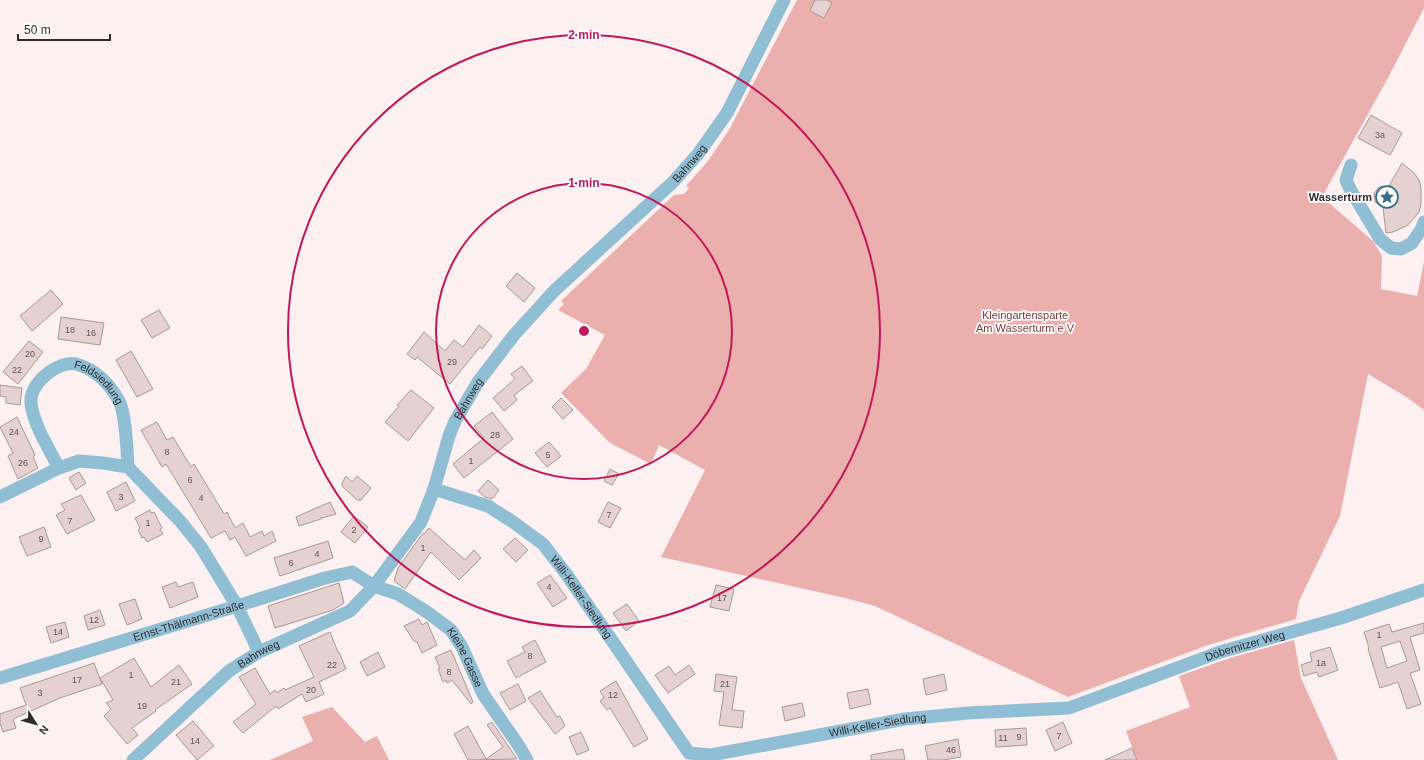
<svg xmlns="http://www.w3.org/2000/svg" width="1424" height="760" font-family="Arial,sans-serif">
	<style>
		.green { fill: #ebafad }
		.building { fill: #e4d1d0; stroke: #aa9796; fill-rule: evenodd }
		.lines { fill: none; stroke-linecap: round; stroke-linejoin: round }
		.street { stroke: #8fbed5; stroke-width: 13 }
		.ring { fill: none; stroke: #c2185b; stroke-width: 2 }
		.labels { text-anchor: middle; stroke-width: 3.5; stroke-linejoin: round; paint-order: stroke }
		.number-label { font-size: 9px; fill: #5e5454 }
		.street-label { font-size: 11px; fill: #322b2b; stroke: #fff }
		.poi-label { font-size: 11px; font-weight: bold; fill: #322b2b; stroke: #fff; text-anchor: end }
		.park-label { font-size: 11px; fill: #813739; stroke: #fff }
		.centre { fill: #c2185b; stroke: #fff; stroke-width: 2 }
		.ring-label { font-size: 12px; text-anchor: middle; font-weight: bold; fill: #c2185b; stroke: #fff; stroke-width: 3.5; stroke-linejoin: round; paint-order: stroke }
	</style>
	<rect width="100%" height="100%" fill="#fcf0f0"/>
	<path class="green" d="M797,0H1424V8L1389,76L1322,197L1373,241L1382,256L1381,289L1417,296L1424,262V410L1408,398L1368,374L1340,516L1299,601L1296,619L1208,645L1068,697L875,606L845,598L661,557L705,470L659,445L651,464L610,443L561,393L586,369L605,335L558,310L564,304L561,301L674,195L684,194L689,188L686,186L708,161L729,130Z
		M1294,640L1301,678L1338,760H1137L1126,731L1190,707L1179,676L1230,658Z
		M332,707L365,742L377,736L389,760H270L313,741L302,717Z"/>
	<path class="building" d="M815,0H827L832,3L824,18L810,11Z
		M1371,115L1402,133L1390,155L1358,138Z
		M1402,163L1414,173L1419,180L1421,188V204L1419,212L1408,225L1393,232L1386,233L1383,207L1375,202L1374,193L1379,187L1389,186Z
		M517,273L535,288L524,302L506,286Z
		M51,290L63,304L32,331L20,316Z
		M159,310L170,328L152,338L141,320Z
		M61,317L104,323L100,345L58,339Z
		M479,325L492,336L482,349L480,347L450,384L417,357L415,360L407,354L424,332L445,351L454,340L463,347Z
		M29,341L43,352L18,384L3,372Z
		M131,351L153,389L137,397L116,360Z
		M522,366L533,381L514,395L517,400L504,411L493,398L515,379L511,374Z
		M0,385L22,388L20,405L6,403V397L0,396Z
		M411,390L434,408L408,441L385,422L399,406L397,405Z
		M561,398L573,410L563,419L552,407Z
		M492,412L513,439L464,478L453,464L484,438L474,426Z
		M17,417L35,455L33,457L38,468L18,479L8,456L13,453L0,427Z
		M157,422L167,440L173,437L191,467L194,464L224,514L227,512L235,528L243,523L250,537L262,531L264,536L272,531L276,541L246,556L235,537L230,540L225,531L211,538L166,464L162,467L141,430Z
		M549,442L561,456L547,467L535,453Z
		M610,469L619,474L612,485L604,481Z
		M79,472L86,483L76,490L69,478Z
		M346,476L352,482L357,476L371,488L361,500H357L342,486V483Z
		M488,480L499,490L492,499L485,497L478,491Z
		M126,482L135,501L116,511L107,492Z
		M81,495L95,520L67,534L56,515L65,510L61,504Z
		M330,502L336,514L322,518L321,517V519L299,526L296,517Z
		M608,502L621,508L610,528L598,522Z
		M150,510L151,513L154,512L162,528L160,529L163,534L147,542L144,537L142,538L138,530L140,528L135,518Z
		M354,516L368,527L355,543L341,532Z
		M44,527L51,547L27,556L19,537Z
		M429,528L465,560L474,550L481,558L459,580L431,552L405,589L394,581L398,568L423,533L424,534Z
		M515,538L528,550L516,562L503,549Z
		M328,541L333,558L280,576L274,558Z
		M550,575L567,598L553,607L537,583Z
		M176,582L178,587L193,582L198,597L170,608L162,587Z
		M339,583L344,603L333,610L275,628L268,606Z
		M716,585L734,589L729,611L710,607Z
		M135,599L142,619L127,625L119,604Z
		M627,604L639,621L626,631L613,613Z
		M100,610L105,625L88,630L84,616Z
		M419,619L422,625L427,622L437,645L422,653L417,642L414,641L404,626Z
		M65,622L69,637L51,643L46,627Z
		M1424,623V633L1410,637L1420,670L1410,673L1421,704L1407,709L1398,682L1380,688L1368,649L1369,648L1364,632L1389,624L1392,632ZM1400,641L1407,661L1387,668L1381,647Z
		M330,632L338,652H339L346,669L319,682L324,694L306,702L302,694L278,709L276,706L243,733L233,722L256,704L239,677L255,668L270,694L275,690L277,693L284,688L285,690L314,677L299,646Z
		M535,640L546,662L516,678L507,661L525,652L522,647Z
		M1330,647L1338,670L1319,677L1317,672L1304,676L1301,665L1312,661L1310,653Z
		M451,650L473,702L471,704L452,680L447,683L446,680L443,682L438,669L440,668L435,657Z
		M378,652L385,667L367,676L360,662Z
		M134,658L151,687L179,665L192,684L155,710L156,711L132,728L138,735L127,744L104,716L111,709L106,703L113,700L100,678Z
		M94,663L102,684L60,698L13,719L16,728L3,732L0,723V714L26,705L20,688Z
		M689,665L695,674L668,693L655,675L669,666L675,675Z
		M716,674L737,677L732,710L744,711L742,728L719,725L724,692L714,691Z
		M944,674L947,690L926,695L923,679Z
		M616,681L648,739L634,747L610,708L607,710L600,701L604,698L600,691Z
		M518,684L526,701L510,710L500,693Z
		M868,689L871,704L850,709L847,693Z
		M540,691L557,717L560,716L565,726L555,734L528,698Z
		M802,703L805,716L785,721L782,707Z
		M193,721L214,746L197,760L176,735Z
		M492,722L517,759L468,760L454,734L468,726L486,759L503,747L487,725Z
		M1063,722L1072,743L1055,751L1046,730Z
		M1026,728L1027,745L996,747L995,730Z
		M581,732L589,750L577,755L569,737Z
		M958,739L961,757L943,760H928L925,746Z
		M1132,748L1137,760H1105Z
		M903,749L905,760H871V755Z"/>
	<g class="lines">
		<g class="street">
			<path d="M1351,165L1346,180L1350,189L1380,239L1391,248L1401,249L1412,243L1422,228L1424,222"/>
			<path id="s1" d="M59,468C49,449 34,425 31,404C28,384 58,360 76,364C95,369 110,384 119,401C126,414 127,451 128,467"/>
			<path id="s2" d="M434,489L488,506L513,522L543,544L567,575L689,753L711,755L905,719L968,713L1069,708L1220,652L1341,618L1424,590"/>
			<path d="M0,497L59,468L79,461L103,463L128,467L181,522L201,547L237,606L259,652"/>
			<path id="s3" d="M0,678L237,606L325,578L352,572L374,586L398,594L427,612L451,630L462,647L483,694L519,746L527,760"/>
			<path id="s4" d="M133,760L229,671L259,652L350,611L374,586L421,522L434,489L449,436L455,421L478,382L514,335L554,291L673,182L698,154L727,113L784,0"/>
		</g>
	</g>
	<g class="ring">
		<circle cx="584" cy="331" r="148"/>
		<circle cx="584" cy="331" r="296"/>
	</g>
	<defs>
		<g id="sight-ring" transform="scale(1.15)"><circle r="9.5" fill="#fff" stroke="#356e87" stroke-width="1.5"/><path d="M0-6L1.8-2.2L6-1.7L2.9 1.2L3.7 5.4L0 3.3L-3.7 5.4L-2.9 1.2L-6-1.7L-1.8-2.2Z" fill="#356e87"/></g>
	</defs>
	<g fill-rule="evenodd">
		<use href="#sight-ring" x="1387" y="197"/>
	</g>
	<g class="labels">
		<g class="number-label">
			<text x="1380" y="138">3a</text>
			<text x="70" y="333">18</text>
			<text x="91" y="336">16</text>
			<text x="30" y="357">20</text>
			<text x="452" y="365">29</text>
			<text x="17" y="373">22</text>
			<text x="14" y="435">24</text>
			<text x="495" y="438">28</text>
			<text x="167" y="455">8</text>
			<text x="548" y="458">5</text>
			<text x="471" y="464">1</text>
			<text x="23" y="466">26</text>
			<text x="190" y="483">6</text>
			<text x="121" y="500">3</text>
			<text x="201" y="501">4</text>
			<text x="609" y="518">7</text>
			<text x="70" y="524">7</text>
			<text x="148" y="526">1</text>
			<text x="354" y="533">2</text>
			<text x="41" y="542">9</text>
			<text x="423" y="551">1</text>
			<text x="317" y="557">4</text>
			<text x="291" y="566">6</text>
			<text x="549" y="590">4</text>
			<text x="722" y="601">17</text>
			<text x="94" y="623">12</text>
			<text x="58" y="635">14</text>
			<text x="1379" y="638">1</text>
			<text x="530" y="659">8</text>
			<text x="1321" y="666">1a</text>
			<text x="332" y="668">22</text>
			<text x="449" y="675">8</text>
			<text x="131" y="678">1</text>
			<text x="77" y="683">17</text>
			<text x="176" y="685">21</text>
			<text x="725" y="687">21</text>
			<text x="311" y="693">20</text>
			<text x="40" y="696">3</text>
			<text x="613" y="698">12</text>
			<text x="142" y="709">19</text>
			<text x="1059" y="739">7</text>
			<text x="1019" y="740">9</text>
			<text x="1003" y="741">11</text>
			<text x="195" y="744">14</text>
			<text x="951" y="753">46</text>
		</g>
		<g class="street-label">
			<text dy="4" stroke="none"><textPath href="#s4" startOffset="837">Bahnweg</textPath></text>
			<text dy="4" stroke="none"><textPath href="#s1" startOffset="167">Feldsiedlung</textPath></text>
			<text dy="4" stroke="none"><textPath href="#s4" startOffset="513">Bahnweg</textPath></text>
			<text dy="4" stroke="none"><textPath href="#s2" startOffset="189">Willi-Keller-Siedlung</textPath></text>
			<text dy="4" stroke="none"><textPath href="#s3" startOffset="197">Ernst-Thälmann-Straße</textPath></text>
			<text dy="4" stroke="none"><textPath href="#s2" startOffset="949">Döbernitzer Weg</textPath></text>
			<text dy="4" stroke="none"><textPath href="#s4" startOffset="165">Bahnweg</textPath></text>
			<text dy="4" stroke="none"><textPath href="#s3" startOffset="514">Kleine Gasse</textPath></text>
			<text dy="4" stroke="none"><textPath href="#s2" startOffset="570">Willi-Keller-Siedlung</textPath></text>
		</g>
		<g class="poi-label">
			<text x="1372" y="201">Wasserturm</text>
		</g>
		<g class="park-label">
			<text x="1025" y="319">Kleingartensparte<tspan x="1025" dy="13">Am Wasserturm e V</tspan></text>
		</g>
	</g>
	<circle cx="584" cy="331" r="6" class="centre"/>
	<g class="ring-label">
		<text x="584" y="39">2 min</text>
		<text x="584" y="187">1 min</text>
	</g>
	<g transform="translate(36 724) rotate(127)" stroke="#ffffff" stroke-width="3" paint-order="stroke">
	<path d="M0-3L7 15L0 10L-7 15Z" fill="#322b2b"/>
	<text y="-6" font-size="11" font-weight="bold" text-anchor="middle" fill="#322b2b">N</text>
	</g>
	<path d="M18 34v6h92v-6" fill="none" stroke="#322b2b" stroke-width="2"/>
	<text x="24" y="34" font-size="12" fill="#322b2b" stroke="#ffffff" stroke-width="3" paint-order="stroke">50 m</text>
</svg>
